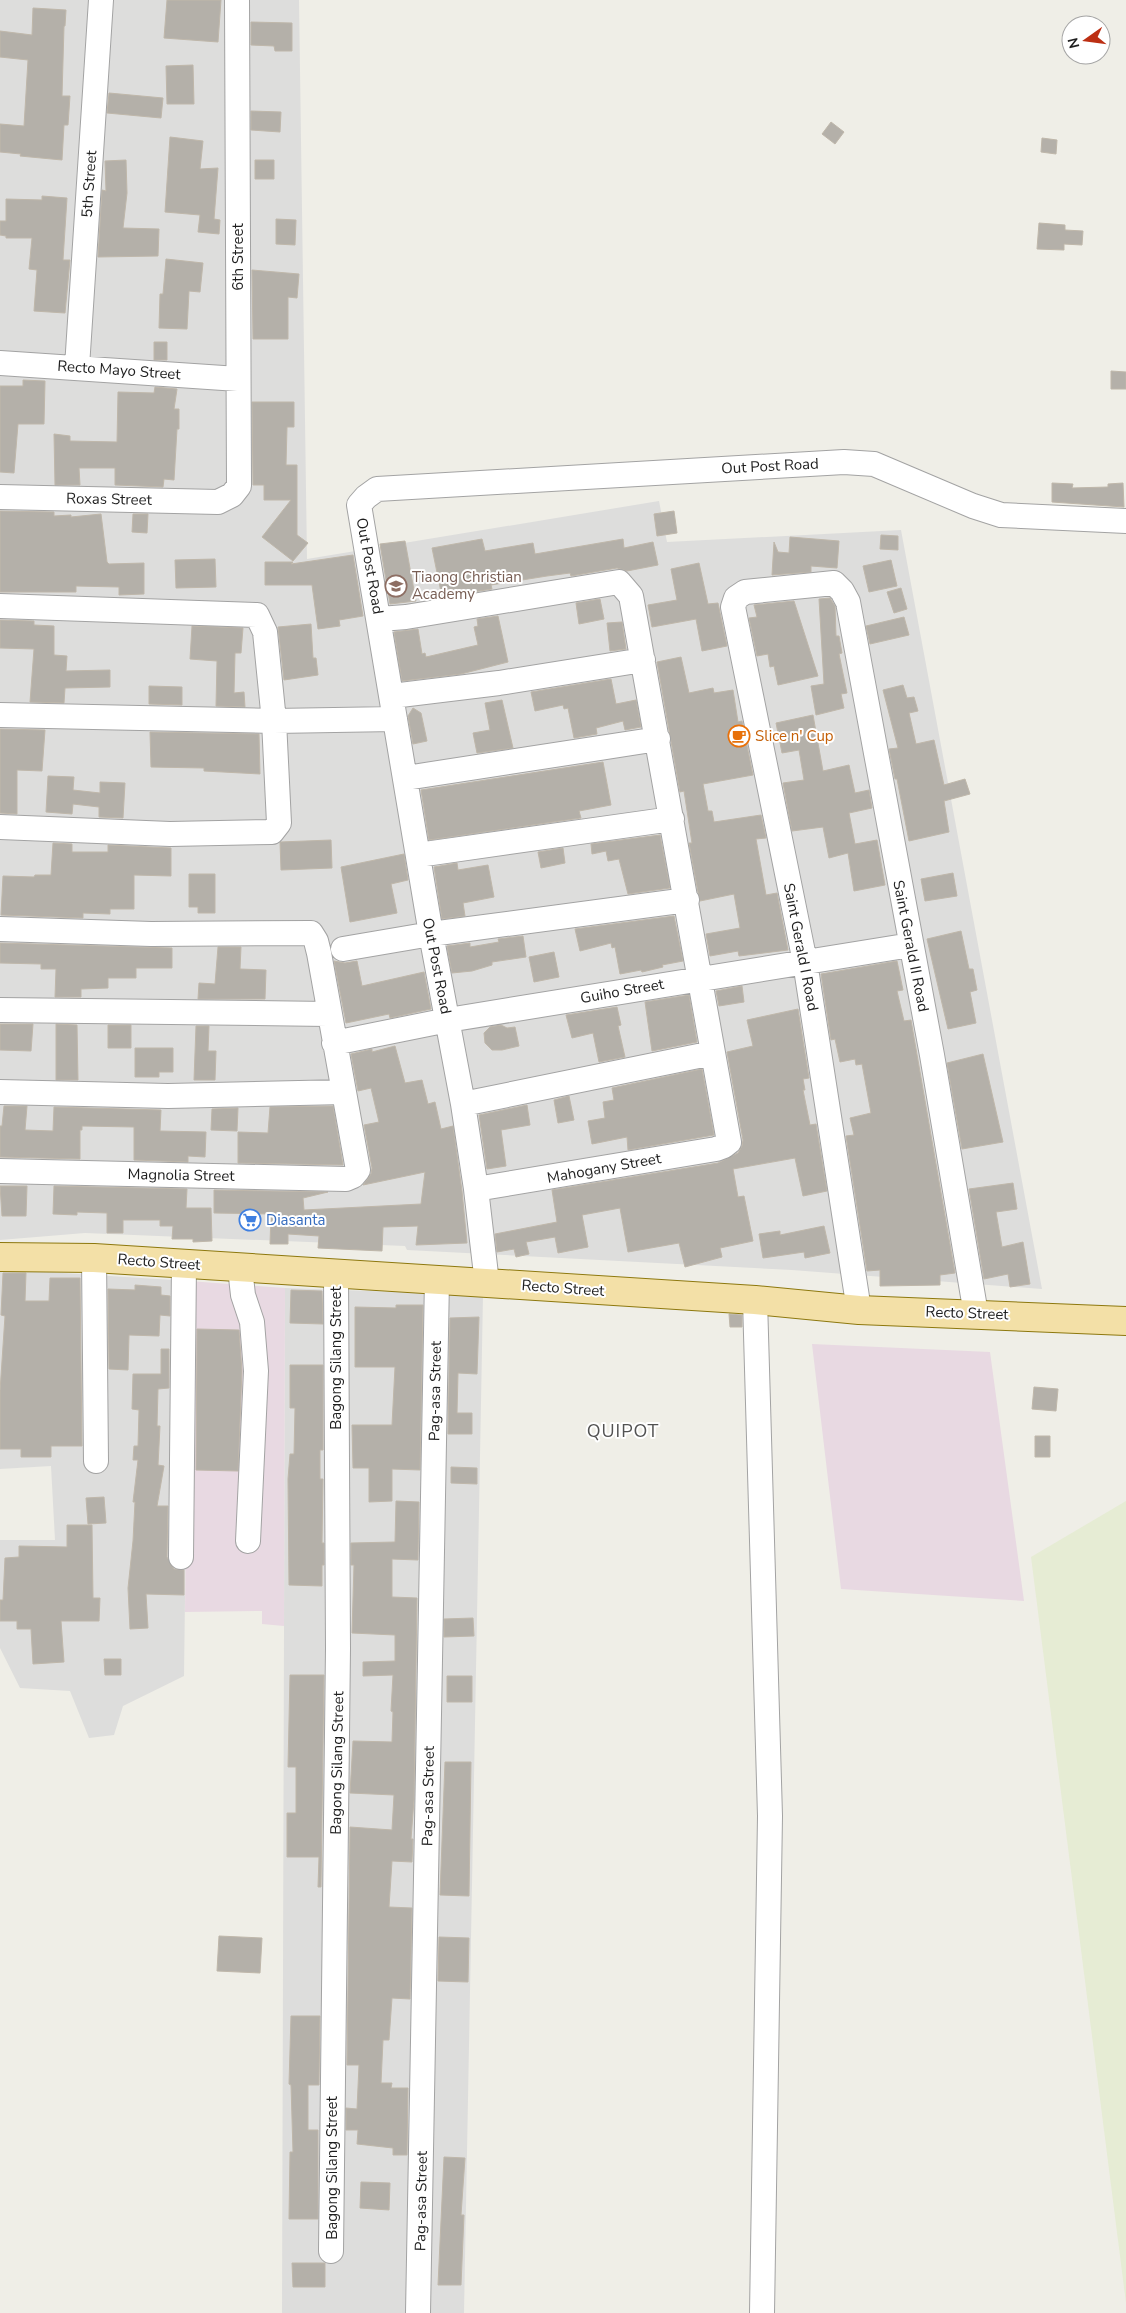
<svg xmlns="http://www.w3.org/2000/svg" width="1126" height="2313" font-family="'Nunito Sans',sans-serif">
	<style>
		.residential { fill: #dddddc }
		.industrial { fill: #e8d9e2 }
		.farmland { fill: #e6ecd4 }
		.building { fill: #b4b0a9; stroke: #bfb7aa }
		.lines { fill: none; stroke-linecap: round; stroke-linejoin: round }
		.minor-casing { stroke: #a3a3a3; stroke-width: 26 }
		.major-casing { stroke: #8d780e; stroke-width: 30 }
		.minor { stroke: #fff; stroke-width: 24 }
		.major { stroke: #f3e0a7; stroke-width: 28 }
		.labels { text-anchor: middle; stroke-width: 4; stroke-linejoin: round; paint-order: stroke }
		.street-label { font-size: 15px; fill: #1f1f1f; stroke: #fff }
		.education-label { font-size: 15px; fill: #785e54; stroke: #fff; text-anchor: start }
		.food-label { font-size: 15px; fill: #c56008; stroke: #fff; text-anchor: start }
		.shop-label { font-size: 15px; fill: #366cbe; stroke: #fff; text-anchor: start }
		.quarter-label { font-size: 18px; letter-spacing: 1px; fill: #525252; stroke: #fff }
	</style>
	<rect width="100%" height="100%" fill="#efeee7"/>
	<path class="residential" d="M0,0H299L307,559L659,501L667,542L901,530L1042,1289L792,1270L407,1250L405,1246L85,1233L0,1240Z
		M0,1269L189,1281L184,1676L123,1706L114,1735L89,1738L70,1691L20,1688L0,1648V1540H55L51,1466L0,1469Z
		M285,1288L483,1295L464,2313H282Z"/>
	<path class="industrial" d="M189,1281L285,1288L284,1626L262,1624V1611L185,1612Z
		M812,1344L990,1352L1024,1601L841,1589Z"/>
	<path class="farmland" d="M1126,1501V2303L1031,1557Z"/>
	<path class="building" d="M167,0H221L218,42L164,38Z
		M33,8L66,10L65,26H64L62,96H70L68,125H64L62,160L20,156L21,154L0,152V124L24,126L28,60L0,57V31L32,35Z
		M251,22L292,23V51H275L274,46L251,45Z
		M193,65L194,104H167L166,66Z
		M109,93L163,98L161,118L107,113Z
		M251,111L281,112L280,132L251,130Z
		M831,122L844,132L835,144L822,134Z
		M170,137L203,141L200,169L218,168L214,219L220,220L219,234L198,232L200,215L165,212Z
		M1042,138L1057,140L1056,154L1041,152Z
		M126,160L127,193L123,228L159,229L158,256L98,257L102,190L106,191L105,161Z
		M255,160H274V179H255Z
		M42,196L67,198L63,260H70L65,313L34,311L37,270L29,269L32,238H6V236L0,235V221H6V199L42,200Z
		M276,219L296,220L295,245L276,244Z
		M1039,223L1065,225V230L1083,231L1082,245L1064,244V250L1037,249Z
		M166,259L203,263L200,292L189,291L187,329L159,328L160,294H163Z
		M252,270L299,274L297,298L288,297V339H253Z
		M154,342H167V360H154Z
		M1111,371L1126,372V389H1111Z
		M23,380L45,381L44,424H18L14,473L0,472V386H23Z
		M155,387L177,389L174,409H179V429H177L174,480L164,479L163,487L115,485V468H79L80,485H55L54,434L70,436V441L117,442L118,392L154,393Z
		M252,402H294V427H287L286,465H297V535L308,543L293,561L262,537L291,500H264V485H253Z
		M1052,483L1073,484L1072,488L1108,487V484L1123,483L1124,507L1052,502Z
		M0,511L54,512V516L71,515V517L101,514L107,562L109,564L144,563V594L119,595V587L76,586V592H0Z
		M674,511L677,533L657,536L654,514Z
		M133,514H148L147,533L132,532Z
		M881,535L898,536V550L880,549Z
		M790,537L839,541L837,568L811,566V572L772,575L774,542L778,552L789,553Z
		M482,539L485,551L533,543L535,554L623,539L624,548L653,542L658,565L627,571L617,568L571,576L570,573L547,576L491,585L492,589L442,597L432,548Z
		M405,541L416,601L390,604L380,544Z
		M353,555L363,616L339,620L340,626L318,629L312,585H265V562H293L291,564Z
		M215,559L216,587L176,588L175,560Z
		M891,560L897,586L869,592L863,566Z
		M699,563L708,604L718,603L727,646L702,651L696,619L652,627L648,605L677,600L671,569Z
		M901,588L907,609L894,613L887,592Z
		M830,598L835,606L836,636H839L842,653L839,654L847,693L841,694L844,708L816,715L811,686L824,684L819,599Z
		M600,599L604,619L579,624L576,603Z
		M794,601L818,676L778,685L774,666L770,667L768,654L757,656L749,618L757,617L754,605Z
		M498,616L508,662L461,674L402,681L394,632L418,629L422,654L425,653L426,657L478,645L474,627L478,626L477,619Z
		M904,617L909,635L870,644L866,626Z
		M0,620L34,621V625L54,626V655L67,656L66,671L110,670V687L65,688L64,703L30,702L34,649L0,648Z
		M622,622L626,649L610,651L607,623Z
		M311,624L313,658H316L318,675L284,680L278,627Z
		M192,626L243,628L241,653H235L234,693L244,692L245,707L216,706L217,661L190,659Z
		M681,657L689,693L713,688L714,693L733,690L738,722L742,721L753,775L703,784L708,811H712L714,822L761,815L766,838L756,839L766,895L777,893L788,950L739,956L738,951L710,956L706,934L740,928L734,894L700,901L698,892L689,843H692L684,791L680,792L657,662Z
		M611,679L616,704L636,700L641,727L625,730L623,721L596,728L597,734L574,738L568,708L564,709L563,705L535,711L531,692Z
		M903,685L907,698L914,697L918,711L909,713L916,744L934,740L944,785L965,779L970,794L944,801L949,832L909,841L897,779H895L889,749L898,748L883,690Z
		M149,686L182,687V705L149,704Z
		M502,700L513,748L477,753L473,733L490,730L485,703Z
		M413,708L421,713L427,741L413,744L408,716Z
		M813,715L823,771L849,765L855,793L869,790L872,808L849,813L855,844L877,840L885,885L854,891L848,853L829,858L823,827L792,831L783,783L804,780L799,750L782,753L776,723Z
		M0,729L45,730L42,771L17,770V814L0,813Z
		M150,732L259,734L260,774L204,771V768L151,767Z
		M603,762L611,805L579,811L581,818L429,840L421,790Z
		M48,776L74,777L73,790L100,793V782L125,783L123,818L99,817V807L73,804L72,814L46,812Z
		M660,835L670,888L628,894L619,859L608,861L606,851L592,854L591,844Z
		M331,840L332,868L281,870L280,842Z
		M53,843L72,844V852H108V845L171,848V876L134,875V909H110V914L83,913V918L1,915L3,876L34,877L35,875H51Z
		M563,848L565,863L541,868L538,852Z
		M404,854L408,880L391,884L397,913L350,922L341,867Z
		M457,863L458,870L488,865L494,897L463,903L465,916L442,919L434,867Z
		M953,873L957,896L925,901L921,879Z
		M189,874H215V913H198V907H189Z
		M674,916L683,961L662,965L663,967L642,972L641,970L620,974L615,947L612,948L611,943L580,951L575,929Z
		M961,931L969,969H973L977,990L970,992L976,1023L948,1029L927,939Z
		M523,936L526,957L492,962V965L472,971L452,973L447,946L470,943V947L499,942L498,939Z
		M0,943L172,948V968H136V978H108V988L81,989V997H55L56,969H41V964L0,963Z
		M218,947H241L240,969L266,970L265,999H198L199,983L215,984Z
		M554,952L559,977L534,982L529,957Z
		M334,961L345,963L357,961L362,986L424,972L431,1009L390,1018L389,1014L346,1023Z
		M897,961L903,990L897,991L904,1021L911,1020L955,1273L940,1275V1285L880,1286V1270L867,1271L846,1136L854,1135L850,1118L871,1113L862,1064L856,1065L855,1059L840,1062L835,1039L831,1040L821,974Z
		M742,986L744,1002L719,1006L716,991Z
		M689,995L697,1042L652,1051L645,1002Z
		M617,1007L621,1025L618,1026L625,1057L599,1062L593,1033L572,1038L566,1015Z
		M798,1009L809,1078L803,1079L805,1090H803L810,1125L816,1124L827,1191L803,1196L795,1158L733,1169L738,1197L744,1196L753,1241L720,1248L722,1257L685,1267L679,1243L628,1252L620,1208L582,1215L588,1247L558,1253L555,1237L526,1242L529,1254L516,1257L514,1249L497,1252L495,1234L557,1222L552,1190L718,1163L738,1153L742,1146L743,1140L727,1052L753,1046L747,1020Z
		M0,1024H33L31,1051L0,1050Z
		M56,1024L77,1025L78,1080H56Z
		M108,1025H131V1048H108Z
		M501,1025L507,1028L515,1027L519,1046L502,1050H492L485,1043L484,1033L490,1027Z
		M196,1026H209L208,1051H216L215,1080H194Z
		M395,1046L405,1083L422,1080L428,1104L435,1102L441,1129L453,1126L462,1191L467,1243L416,1245L418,1226L383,1227L382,1251L318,1248L319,1236L288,1234V1244H270L271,1214L214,1213V1190L328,1192L303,1198L304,1210L421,1204L425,1172L363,1185L371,1174L372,1168L364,1125L379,1122L371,1088L358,1091L351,1054L372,1049V1052Z
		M135,1048H173V1072H159V1077H135Z
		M983,1054L1003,1142L962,1149L947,1063Z
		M702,1069L714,1135L628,1150L627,1137L592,1144L588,1121L605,1118L603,1102L614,1100L612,1088Z
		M569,1096L574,1120L558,1123L554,1100Z
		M527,1105L530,1125L501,1130L506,1166L487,1169L479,1115Z
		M4,1106H27L25,1130L53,1131L54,1107L161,1110L160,1131L206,1132L205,1157L188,1156V1162L134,1160V1127L82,1126V1130H80V1159L0,1157V1126H2Z
		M333,1106L343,1165L238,1163V1132L268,1133L270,1107Z
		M238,1108L237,1131L211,1130L212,1109Z
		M1013,1183L1017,1209L996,1212L1002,1247L1023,1242L1030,1284L1010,1287L1008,1274L984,1279L969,1189Z
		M0,1186H27L26,1216H2Z
		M54,1186L187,1189L186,1208H211L212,1241L193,1242V1239H172L173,1226H160V1220H123V1233H107V1213L77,1212V1215L53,1214Z
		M824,1226L830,1253L805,1258L804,1252L763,1258L759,1234L780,1231V1235Z
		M3,1273H26L25,1301H49L50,1278H80L82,1446H51V1457H21V1449H0V1391L5,1316L1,1315Z
		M135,1285L161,1287V1295L170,1296V1316L160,1315L159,1336L129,1335L128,1370L109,1369L108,1289L135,1290Z
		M291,1290L322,1291L323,1324L290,1323Z
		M396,1305H423L420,1470L392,1469V1501L369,1502V1468H353L352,1425H392L395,1367H355V1307L396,1308Z
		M729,1314L742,1315V1327H730Z
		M479,1317L477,1374L458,1373L457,1413H472V1434H448L450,1318Z
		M197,1329L239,1330L242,1371L238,1471L196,1470Z
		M161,1349H169V1388L158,1389L157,1426H160L158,1465L164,1466L157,1506H168L167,1557L174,1569L184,1570V1595L146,1594L148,1628L130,1629L128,1588L133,1541L135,1502H133L138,1460H133L134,1446H138L139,1410L132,1409L133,1374H161Z
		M290,1365H323V1450H320V1479H323L322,1543H324V1565H322V1586L289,1585L288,1479L290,1454H294L295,1408H290Z
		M1034,1387L1058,1389L1056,1411L1032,1409Z
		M1035,1436H1050V1457H1035Z
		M451,1467L477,1468V1484L451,1483Z
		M104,1497L106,1523L88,1524L86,1498Z
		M396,1501L419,1502L418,1560L392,1559V1597L417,1598L414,1800L411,1839H413L412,1862L392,1861L389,1907L412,1908L410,1999L392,1998L389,2040H383L381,2083H392L391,2088H408L407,2155H393V2148L357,2144L358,2130H346V2108L357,2109L359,2065H347L350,1827L392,1830L394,1795L350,1793L353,1741L392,1742L393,1712L391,1711L393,1675L363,1676V1662L395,1661V1635L352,1633L354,1565H351V1543L395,1542Z
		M67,1525H92L93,1598H100L99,1621H61L64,1662L33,1664L31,1629H17V1621H0V1600H3L5,1558L19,1557V1546L67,1547Z
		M473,1618L474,1636L444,1637V1619Z
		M104,1659H121V1675H105Z
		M290,1675H324L321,1887H318L319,1857H287V1813H296V1767H288Z
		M447,1676H472V1702H447Z
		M445,1762H471L469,1896L440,1895Z
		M219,1936L262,1938L260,1973L217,1971Z
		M439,1937L469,1938L468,1982L438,1981Z
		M291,2016H320L319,2085H308V2130H318V2219H289L290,2152H293L291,2085L289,2084Z
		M444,2157L465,2158L461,2215H464L461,2285H438Z
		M361,2182L390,2183L389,2210L360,2208Z
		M292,2263H325V2287H293Z"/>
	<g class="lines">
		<g class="minor-casing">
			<path id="minor" d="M0,363L238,379
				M77,367L101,0
				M0,497L218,502L232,495L239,486L237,0
				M0,606L257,615L265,632L274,721L279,823L272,832L170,834L0,827
				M380,619L406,617L619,582L631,596L729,1142L724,1146L716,1149L476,1189
				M392,696L499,683L643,660
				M0,715L274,721L395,719
				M406,778L658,739
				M418,855L672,819
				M0,929L151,934L311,933L316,941L319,953L358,1170L353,1176L346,1179L0,1171
				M343,949L431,934L687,900
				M0,1010L328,1014
				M334,1043L448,1020L911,945
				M0,1092L168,1096L344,1092
				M463,1104L713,1053
				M94,1258L96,1461
				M240,1268L243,1295L252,1322L256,1371L248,1541
				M487,1283L476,1189L463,1104L431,934L359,505L366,497L377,489L844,462L874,464L973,506L1001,515L1126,521
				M755,1300L770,1816L762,2313
				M859,1310L805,962L733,607L736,598L745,592L834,583L842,591L848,602L932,1055L976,1314
				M181,1557L184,1264
				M331,2251L338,1648L336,1274
				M418,2313L437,1279"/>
		</g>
		<g class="major-casing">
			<path id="major" d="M0,1257L94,1258L755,1300L859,1310L1126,1321"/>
		</g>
		<use href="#minor" class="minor"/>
		<use href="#major" class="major"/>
	</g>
	<defs>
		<g id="school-ring" transform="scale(1.125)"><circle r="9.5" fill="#fff" stroke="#8d6e63" stroke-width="1.5"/><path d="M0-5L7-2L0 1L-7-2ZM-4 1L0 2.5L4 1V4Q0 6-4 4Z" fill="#8d6e63"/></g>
		<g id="cafe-ring" transform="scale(1.125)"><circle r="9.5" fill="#fff" stroke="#e8710a" stroke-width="1.5"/><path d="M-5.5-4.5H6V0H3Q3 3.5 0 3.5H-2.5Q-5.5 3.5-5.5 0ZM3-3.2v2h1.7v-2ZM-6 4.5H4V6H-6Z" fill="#e8710a"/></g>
		<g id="supermarket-ring" transform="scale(1.125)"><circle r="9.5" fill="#fff" stroke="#3f7fe0" stroke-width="1.5"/><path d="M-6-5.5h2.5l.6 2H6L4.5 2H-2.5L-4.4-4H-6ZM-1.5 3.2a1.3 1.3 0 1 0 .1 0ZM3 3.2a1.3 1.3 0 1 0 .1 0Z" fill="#3f7fe0"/></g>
	</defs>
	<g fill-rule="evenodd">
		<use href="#school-ring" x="396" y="586"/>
		<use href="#cafe-ring" x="739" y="736"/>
		<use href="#supermarket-ring" x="250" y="1220"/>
	</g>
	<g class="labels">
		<g class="street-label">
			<text transform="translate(89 184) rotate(-86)" y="5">5th Street</text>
			<text transform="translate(238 257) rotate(-90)" y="5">6th Street</text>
			<text transform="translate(119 370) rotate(4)" y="5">Recto Mayo Street</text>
			<text transform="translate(770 466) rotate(-3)" y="5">Out Post Road</text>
			<text transform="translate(109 499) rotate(1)" y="5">Roxas Street</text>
			<text transform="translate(370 566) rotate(80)" y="5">Out Post Road</text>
			<text transform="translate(911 946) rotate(79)" y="5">Saint Gerald II Road</text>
			<text transform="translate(801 947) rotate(79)" y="5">Saint Gerald I Road</text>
			<text transform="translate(437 966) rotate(79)" y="5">Out Post Road</text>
			<text transform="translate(622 991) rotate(-10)" y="5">Guiho Street</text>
			<text transform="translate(604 1168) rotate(-10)" y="5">Mahogany Street</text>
			<text transform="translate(181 1175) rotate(1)" y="5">Magnolia Street</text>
			<text transform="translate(159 1262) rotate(4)" y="5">Recto Street</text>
			<text transform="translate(563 1288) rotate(4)" y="5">Recto Street</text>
			<text transform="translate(967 1313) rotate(2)" y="5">Recto Street</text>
			<text transform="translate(336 1358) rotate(-90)" y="5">Bagong Silang Street</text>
			<text transform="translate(435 1391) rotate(-89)" y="5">Pag-asa Street</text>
			<text transform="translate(337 1763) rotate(-89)" y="5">Bagong Silang Street</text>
			<text transform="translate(428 1796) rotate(-89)" y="5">Pag-asa Street</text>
			<text transform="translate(332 2168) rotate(-90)" y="5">Bagong Silang Street</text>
			<text transform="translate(421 2201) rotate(-89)" y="5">Pag-asa Street</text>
		</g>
		<g class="education-label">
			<text x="412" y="582">Tiaong Christian<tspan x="412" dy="17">Academy</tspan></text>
		</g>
		<g class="food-label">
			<text x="755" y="741">Slice n' Cup</text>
		</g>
		<g class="shop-label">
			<text x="266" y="1225">Diasanta</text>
		</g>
		<g class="quarter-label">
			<text x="623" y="1437">QUIPOT</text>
		</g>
	</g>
	<g transform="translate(1086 40) rotate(256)"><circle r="24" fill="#ffffff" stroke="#a5a5a5"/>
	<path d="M0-4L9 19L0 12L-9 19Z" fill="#bc2f13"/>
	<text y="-8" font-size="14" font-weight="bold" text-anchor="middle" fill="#1f1f1f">N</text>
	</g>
</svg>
